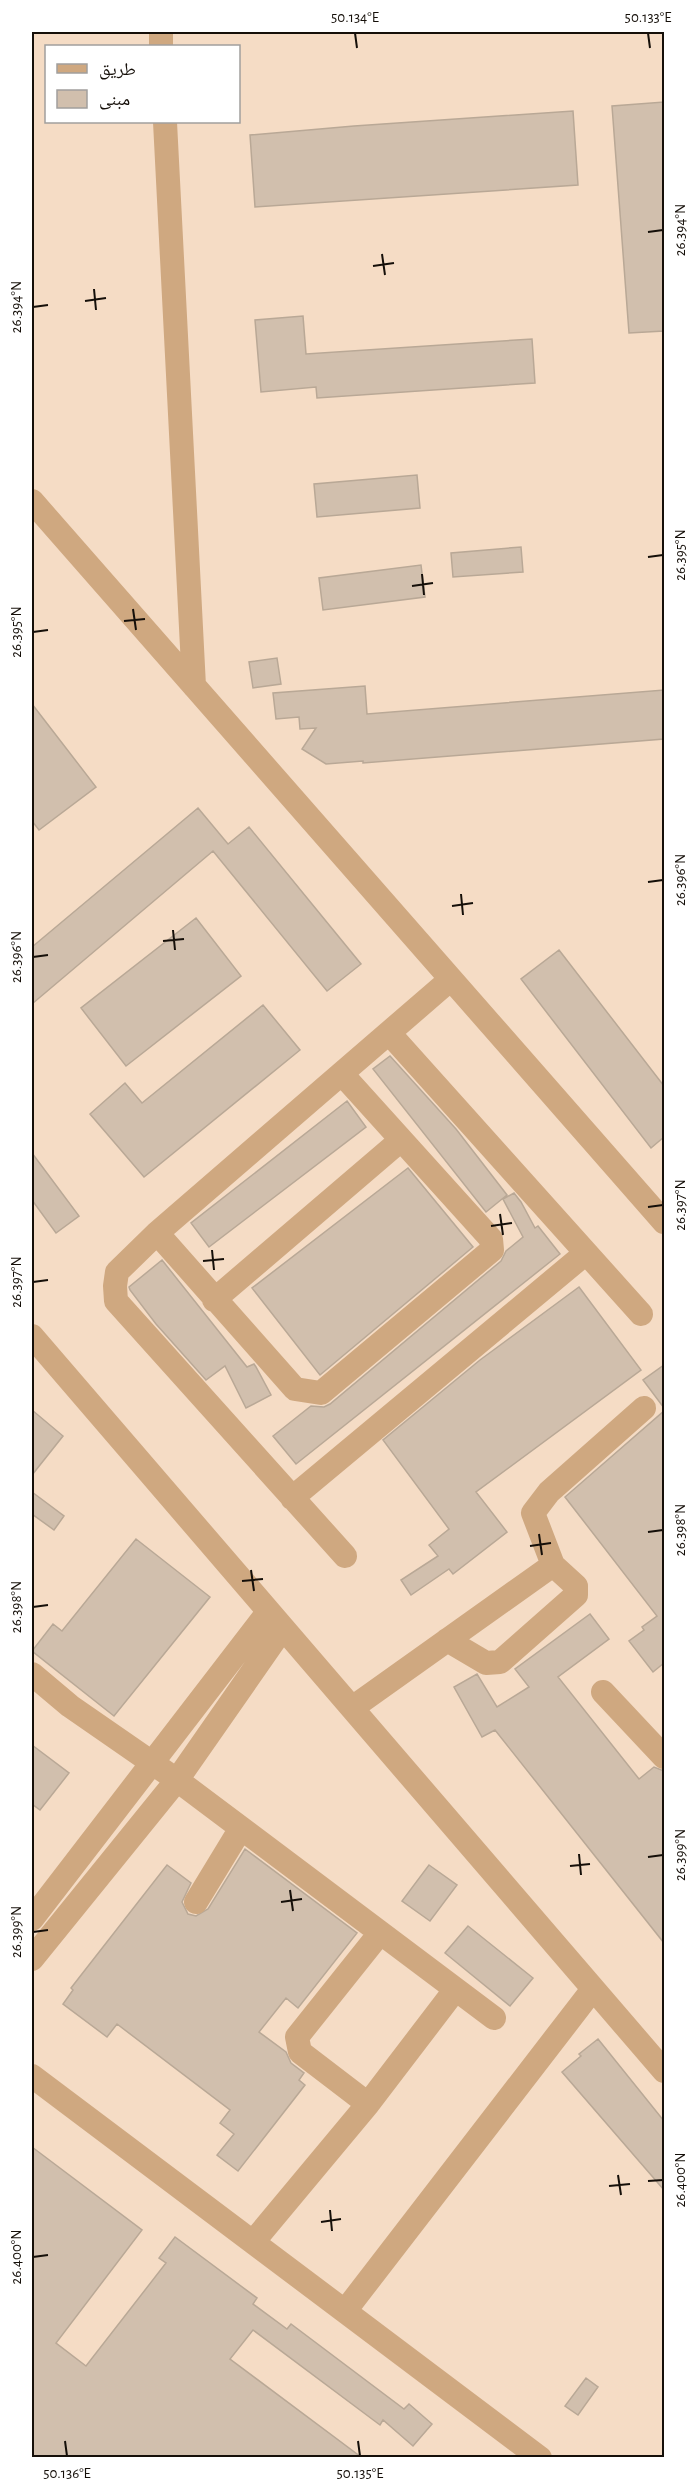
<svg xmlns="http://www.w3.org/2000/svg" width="696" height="2489" font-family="'Alegreya Sans','Noto Naskh Arabic',sans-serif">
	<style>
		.built { fill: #f5dcc5; fill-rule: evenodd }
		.building { fill: #d1bfad; stroke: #b9a896; stroke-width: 1.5 }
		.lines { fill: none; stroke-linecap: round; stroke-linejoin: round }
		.minor { stroke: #cfa880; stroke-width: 24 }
		.ticks { fill: none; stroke: #150f09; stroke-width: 2 }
		.neatline { fill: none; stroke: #150f09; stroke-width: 2 }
		.ticks-label { font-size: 15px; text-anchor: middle; fill: #150f09 }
	</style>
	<rect width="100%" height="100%" fill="#fdebd8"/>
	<path class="built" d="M32,32H664V2457H32ZM46,46H238V122H46Z"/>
	<path class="building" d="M664,102V331L629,333L612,106Z
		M573,111L578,185L255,207L250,135L354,126Z
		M303,316L306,354L532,339L535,383L317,398L316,387L261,392L255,320Z
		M417,475L420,508L317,517L314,484Z
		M521,547L523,572L453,577L451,553Z
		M421,565L425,597L323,610L319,578Z
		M277,658L281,684L253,688L249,662Z
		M365,686L367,714L664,690V739L363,763V761L326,764L302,749L316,728L300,729L299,717L276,719L273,693Z
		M32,704L96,787L39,830L32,821Z
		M198,808L228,844L249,827L361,964L327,991L213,851L32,1004V947Z
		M196,918L241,976L126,1066L81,1008Z
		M559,950L664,1086V1137L651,1148L521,979Z
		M263,1005L300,1050L144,1177L90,1114L125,1083L142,1103Z
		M390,1056L456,1129L507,1195L486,1212L373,1069Z
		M347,1101L366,1127L209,1247L191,1223Z
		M32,1153L79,1216L56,1233L32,1200Z
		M408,1168L473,1247L320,1375L252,1288Z
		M514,1193L521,1202L535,1228L538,1226L560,1254L296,1464L273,1436L311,1406L324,1407L330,1404L501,1261L506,1251L523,1237L503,1199Z
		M162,1260L247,1367L254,1364L256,1367L271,1395L246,1408L225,1366L206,1380L156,1324L130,1290L129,1287Z
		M579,1287L641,1370L476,1492L507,1532L453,1574L449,1569L411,1595L401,1580L438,1556L429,1545L449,1529L383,1440L480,1360Z
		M664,1365V1408L643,1380Z
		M32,1410L63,1436L32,1475Z
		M664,1411V1663L653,1672L629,1641L644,1630L642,1627L657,1616L565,1497Z
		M32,1492L64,1516L54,1530L32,1514Z
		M136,1539L210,1597L114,1716L32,1651L53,1624L62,1631Z
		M590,1614L609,1639L558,1677L639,1779L654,1767L664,1771V1943L495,1730L482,1737L454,1687L477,1674L497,1707L529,1687L515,1669Z
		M32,1745L69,1773L40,1810L32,1804Z
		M245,1849L357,1933L298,2008L286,1998L259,2032L286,2052L291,2063L304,2073L299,2080L305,2085L238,2171L217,2155L234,2134L220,2123L230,2110L117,2024L107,2037L63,2004L73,1990L71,1988L167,1865L191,1883L182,1902L188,1914L196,1916L208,1909Z
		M429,1865L457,1885L430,1921L402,1901Z
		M468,1926L533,1978L510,2006L445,1953Z
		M598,2039L664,2121V2190L562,2072L581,2056L579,2054Z
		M32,2147L142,2230L56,2343L86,2366L166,2263L159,2258L175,2237L257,2298L253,2304L287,2329L291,2324L404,2409L409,2404L432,2424L413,2446L383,2420L380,2425L253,2330L230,2359L361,2457H32Z
		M586,2378L598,2387L578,2415L565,2406Z"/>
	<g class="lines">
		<path class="minor" d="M161,32V46
			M165,122L194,686
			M32,501L664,1222
			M389,1033L641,1314
			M342,1074L491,1239L492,1250L321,1393L295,1389L157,1233L451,979
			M157,1233L117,1272L115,1286L116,1301L345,1556
			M214,1300L401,1140
			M32,1336L664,2071
			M292,1498L586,1253
			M447,1640L486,1663L500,1662L576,1595V1586L553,1565
			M32,1674L70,1706L177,1780L494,2018
			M603,1692L664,1757
			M352,1708L553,1565L533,1513L549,1492L644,1408
			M196,1902L241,1828
			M32,1919L268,1612
			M32,1959L177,1780L283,1628
			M32,2076L540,2458
			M368,2104L300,2052L297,2037L380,1933
			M253,2242L368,2104L455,1990
			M345,2311L593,1989"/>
	</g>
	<path class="ticks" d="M355,33L357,48M648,33L650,48M648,232L663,230M382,254L385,275M373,266L394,263M94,289L96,310M85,301L106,298M33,307L48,305M648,557L663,555M422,574L424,595M412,586L433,583M133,609L136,630M124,621L145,619M33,632L48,630M648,882L663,880M461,894L463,915M452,906L473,903M173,930L175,950M163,941L184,939M33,957L48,955M648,1207L663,1205M500,1214L503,1235M491,1226L512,1223M212,1250L214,1270M203,1261L224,1259M33,1282L48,1280M648,1532L663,1530M539,1534L542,1555M530,1546L551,1543M251,1570L254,1591M242,1581L263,1579M33,1607L48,1605M579,1854L581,1875M648,1857L663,1855M570,1866L590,1864M290,1890L293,1911M281,1902L302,1899M33,1932L48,1930M618,2175L621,2195M648,2181L663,2180M609,2186L630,2184M330,2210L332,2231M321,2222L341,2219M33,2257L48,2255M65,2441L67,2456M358,2441L360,2456"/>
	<rect width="696" height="2489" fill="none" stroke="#ffffff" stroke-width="66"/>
	<rect x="45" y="45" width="195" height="78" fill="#ffffff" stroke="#a19f9d" stroke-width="1.5"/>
	<rect x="57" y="64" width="30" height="9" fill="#cfa880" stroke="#a19f9d" stroke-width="1.5"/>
	<text x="99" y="75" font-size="18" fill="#150f09">طريق</text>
	<rect x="57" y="90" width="30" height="18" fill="#d1bfad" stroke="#a19f9d" stroke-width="1.5"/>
	<text x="99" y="105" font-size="18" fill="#150f09">مبنى</text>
	<rect x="33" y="33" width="630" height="2423" class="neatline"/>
	<g class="ticks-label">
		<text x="355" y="22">50.134°E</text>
		<text x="648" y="22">50.133°E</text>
		<text transform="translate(680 230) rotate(-90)" y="5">26.394°N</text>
		<text transform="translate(16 307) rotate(-90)" y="5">26.394°N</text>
		<text transform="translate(680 555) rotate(-90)" y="5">26.395°N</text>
		<text transform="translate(16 632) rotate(-90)" y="5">26.395°N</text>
		<text transform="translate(680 880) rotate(-90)" y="5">26.396°N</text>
		<text transform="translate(16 957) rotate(-90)" y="5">26.396°N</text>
		<text transform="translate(680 1205) rotate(-90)" y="5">26.397°N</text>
		<text transform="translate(16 1282) rotate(-90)" y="5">26.397°N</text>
		<text transform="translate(680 1530) rotate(-90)" y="5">26.398°N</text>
		<text transform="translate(16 1607) rotate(-90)" y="5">26.398°N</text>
		<text transform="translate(680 1855) rotate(-90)" y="5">26.399°N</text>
		<text transform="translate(16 1932) rotate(-90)" y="5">26.399°N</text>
		<text transform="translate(680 2180) rotate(-90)" y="5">26.400°N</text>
		<text transform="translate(16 2257) rotate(-90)" y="5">26.400°N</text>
		<text x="67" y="2478">50.136°E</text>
		<text x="360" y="2478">50.135°E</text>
	</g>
</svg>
